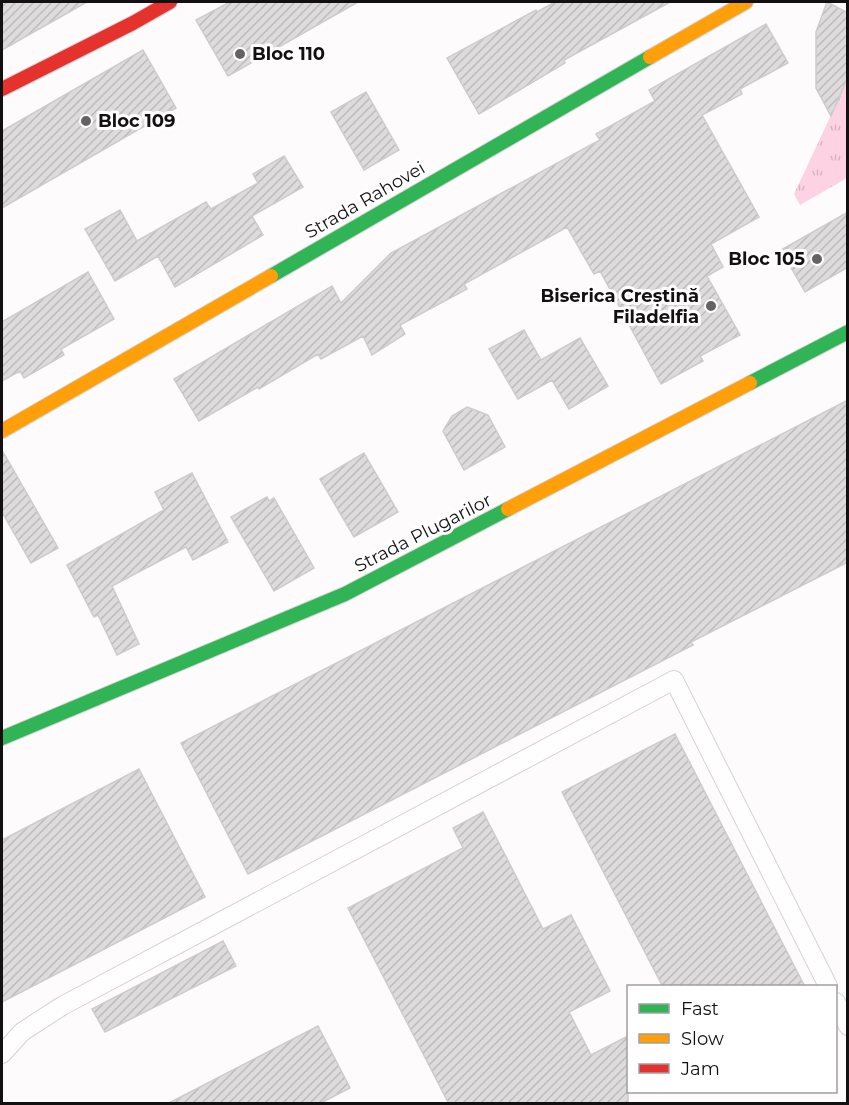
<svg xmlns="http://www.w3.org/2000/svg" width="849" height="1105" font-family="Montserrat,sans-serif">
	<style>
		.park { fill: url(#park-tufts) }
		.building { fill: url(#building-hatch); stroke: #cecbcd; stroke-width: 1.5 }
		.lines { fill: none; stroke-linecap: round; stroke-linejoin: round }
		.lane-casing { stroke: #d6d3d4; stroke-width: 20 }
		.fast-casing { stroke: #d6d3d4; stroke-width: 16 }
		.slow-casing { stroke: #d6d3d4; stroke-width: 16 }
		.jam-casing { stroke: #d6d3d4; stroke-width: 16 }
		.lane { stroke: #fffeff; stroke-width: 18 }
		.fast { stroke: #30b455; stroke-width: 14 }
		.slow { stroke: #ff9f0a; stroke-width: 14 }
		.jam { stroke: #e5322d; stroke-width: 14 }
		.poi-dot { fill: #666263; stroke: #fff; stroke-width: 2 }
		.labels { text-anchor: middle; stroke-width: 6; stroke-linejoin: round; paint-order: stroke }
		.poi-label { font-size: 18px; font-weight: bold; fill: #141011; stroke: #fff; text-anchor: start }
		.street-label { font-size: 18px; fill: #141011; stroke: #fff }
	</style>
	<defs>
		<pattern id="park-tufts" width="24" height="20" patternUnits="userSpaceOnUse" patternTransform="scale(1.5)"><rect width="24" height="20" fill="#fdd3e4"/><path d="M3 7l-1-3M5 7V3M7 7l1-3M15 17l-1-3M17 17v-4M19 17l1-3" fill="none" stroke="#d8b4c3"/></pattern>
		<pattern id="building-hatch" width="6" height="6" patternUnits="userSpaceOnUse" patternTransform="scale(1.5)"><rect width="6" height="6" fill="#dedbdc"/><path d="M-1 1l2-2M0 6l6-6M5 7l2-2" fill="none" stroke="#bebbbc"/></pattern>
	</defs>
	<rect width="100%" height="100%" fill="#fdfbfc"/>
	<path class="park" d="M847,81V178L800,205L794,194Z"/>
	<path class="building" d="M2,2H87L2,50Z
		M230,2H358L228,76L196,20Z
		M555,2H670L564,60L565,63L479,114L447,58L536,10L537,12Z
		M827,2L848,13V77L831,116L816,88V32Z
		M766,24L788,63L740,89L742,94L702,115L759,217L711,244L723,267L707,276L740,335L700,356L703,361L661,384L600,271L594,274L567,227L464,284L467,289L400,325L405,334L372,355L363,336L321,359L318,354L259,389L258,387L199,421L174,379L332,286L341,303L391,253L600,140L596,134L655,101L649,90Z
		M143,50L176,108L2,208V131Z
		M366,92L399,150L364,170L331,112Z
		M284,156L303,187L252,216L263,235L175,287L158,256L115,281L85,229L120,210L137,241L206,202L211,209L258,183L253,174Z
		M848,212V267L805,292L781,250Z
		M88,272L114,319L61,349L64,355L24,378L20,371L2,381V322Z
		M524,330L541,360L580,338L608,386L569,409L552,380L518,399L489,349Z
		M848,400V562L691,642L693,645L248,874L181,743Z
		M467,407L488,415L505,447L464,470L443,431L452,416Z
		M2,450L58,548L31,563L2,512Z
		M364,453L398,512L354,537L320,479Z
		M192,473L228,542L193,560L186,547L112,586L139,644L117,655L98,615L94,617L67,565L164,510L155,492Z
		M267,497L269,501L274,498L314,568L274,591L231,517Z
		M675,734L805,987H663L562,792Z
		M139,769L205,897L2,1002V840Z
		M483,812L543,929L571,915L610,991L569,1012L591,1055L628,1036V1104H449L348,908L463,848L453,828Z
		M223,941L236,966L105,1032L92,1009Z
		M318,1026L350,1088L319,1104H167Z"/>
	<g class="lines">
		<g class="lane-casing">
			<path id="lane" d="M836,1002L848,1026
				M2,1054L22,1032L62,1006L674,680L828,986"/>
		</g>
		<g class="fast-casing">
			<path id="fast" d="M271,276L650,57
				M750,383L848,332
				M2,738L345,594L508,509"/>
		</g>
		<g class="slow-casing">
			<path id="slow" d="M650,57L746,2
				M2,431L271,276
				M508,509L750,383"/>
		</g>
		<g class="jam-casing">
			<path id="jam" d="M2,89L133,23L170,2"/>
		</g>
		<use href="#lane" class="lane"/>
		<use href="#fast" class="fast"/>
		<use href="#slow" class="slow"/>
		<use href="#jam" class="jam"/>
	</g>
	<g class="poi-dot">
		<circle cx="240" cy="54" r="6"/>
		<circle cx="86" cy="121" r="6"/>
		<circle cx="817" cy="259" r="6"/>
		<circle cx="711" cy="306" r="6"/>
	</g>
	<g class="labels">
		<g class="poi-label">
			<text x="252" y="60">Bloc 110</text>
			<text x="98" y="127">Bloc 109</text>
			<text x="805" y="265" text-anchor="end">Bloc 105</text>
			<text x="699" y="302" text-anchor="end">Biserica Creștină<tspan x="699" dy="21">Filadelfia</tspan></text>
		</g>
		<g class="street-label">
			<text transform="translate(365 200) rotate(-30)" y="6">Strada Rahovei</text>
			<text transform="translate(423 533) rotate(-27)" y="6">Strada Plugarilor</text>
		</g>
	</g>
	<rect width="849" height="1105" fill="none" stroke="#141011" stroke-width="6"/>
	<rect x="627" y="985" width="210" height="108" fill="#ffffff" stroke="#a19fa0" stroke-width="1.5"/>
	<rect x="639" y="1004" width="30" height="9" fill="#30b455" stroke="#a19fa0" stroke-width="1.5"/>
	<text x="681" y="1015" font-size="18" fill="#141011">Fast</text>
	<rect x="639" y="1034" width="30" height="9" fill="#ff9f0a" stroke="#a19fa0" stroke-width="1.5"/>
	<text x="681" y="1045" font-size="18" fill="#141011">Slow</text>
	<rect x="639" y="1064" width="30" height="9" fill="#e5322d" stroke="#a19fa0" stroke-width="1.5"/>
	<text x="681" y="1075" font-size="18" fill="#141011">Jam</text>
</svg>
